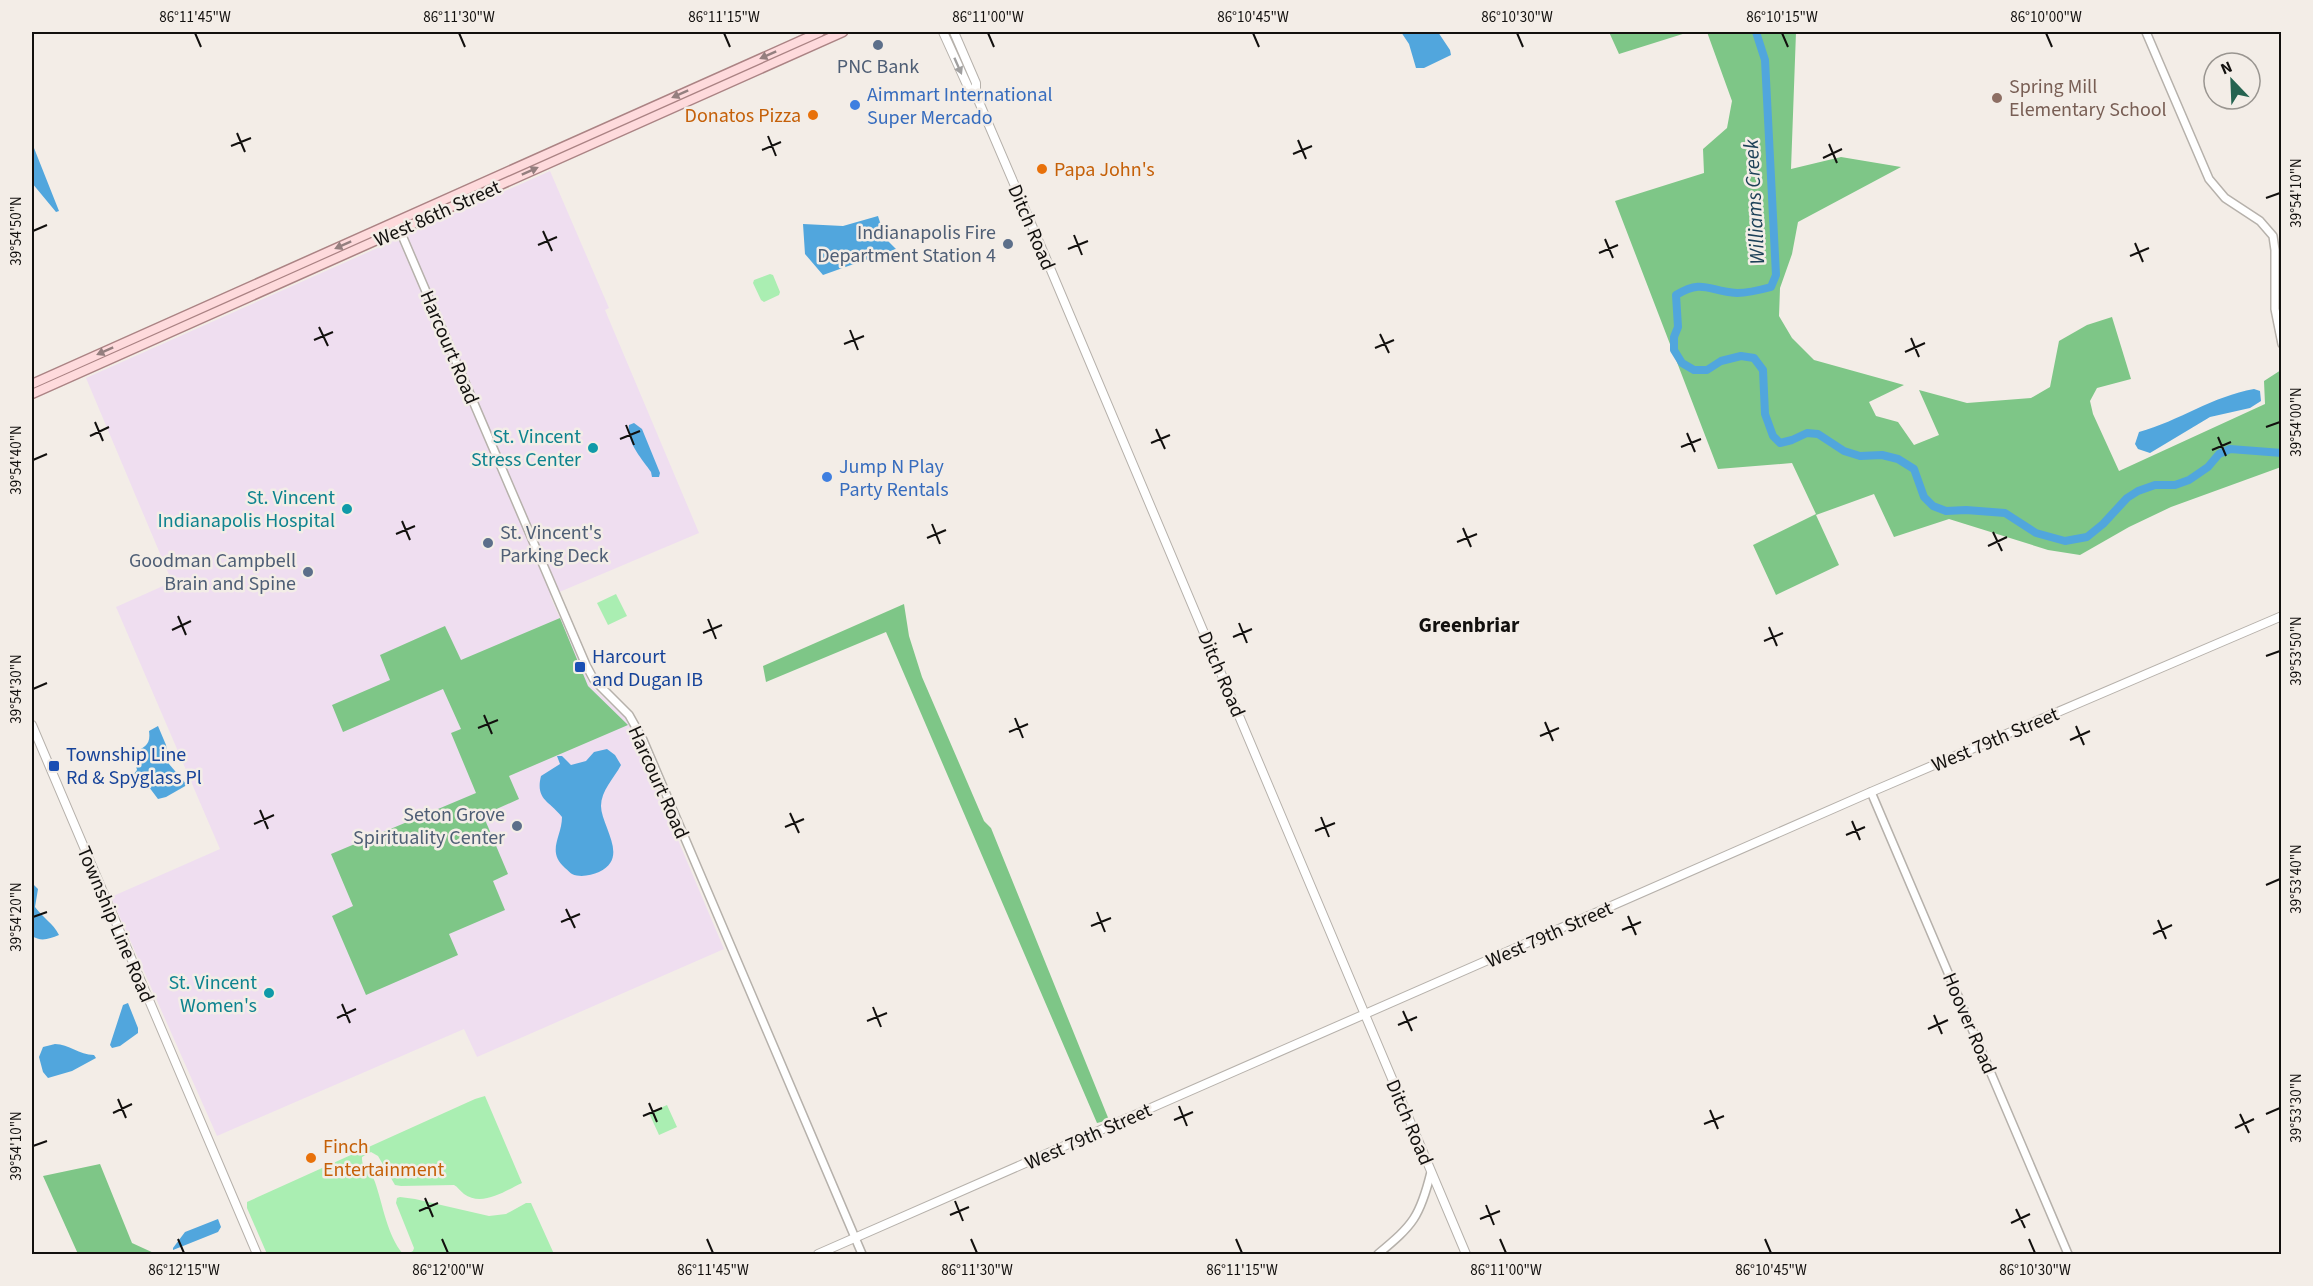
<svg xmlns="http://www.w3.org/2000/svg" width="2313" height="1286" font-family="'Source Sans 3',sans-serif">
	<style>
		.medical { fill: #efdef0 }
		.green { fill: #aaeeb2 }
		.forest { fill: #7ec687 }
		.water { fill: #51a6dd }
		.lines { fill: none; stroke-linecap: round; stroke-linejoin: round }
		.river { stroke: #51a6dd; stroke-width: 8 }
		.tertiary-casing { stroke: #b6b1ab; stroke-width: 10 }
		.secondary-casing { stroke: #b6b1ab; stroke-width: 10 }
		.primary-casing { stroke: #ab8384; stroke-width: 11 }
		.tertiary { stroke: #fff; stroke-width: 7 }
		.secondary { stroke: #fff; stroke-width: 8 }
		.primary { stroke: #fedadc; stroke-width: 8 }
		.oneway { fill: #947f7f }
		.oneway2 { fill: #a09f9f }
		.ticks { fill: none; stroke: #12100e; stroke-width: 2 }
		.service-dot { fill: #5c6f8a; stroke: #f3ede7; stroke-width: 2 }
		.education-dot { fill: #8d6e63; stroke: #f3ede7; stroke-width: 2 }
		.shop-dot { fill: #3f7fe0; stroke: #f3ede7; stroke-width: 2 }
		.food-dot { fill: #e8710a; stroke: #f3ede7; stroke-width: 2 }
		.culture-dot { fill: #0f9aa8; stroke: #f3ede7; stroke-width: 2 }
		.transit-dot { fill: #1a4fb4; stroke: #f3ede7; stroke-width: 2 }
		.labels { text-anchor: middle; stroke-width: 5; stroke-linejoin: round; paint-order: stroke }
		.service-label { font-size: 20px; fill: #4e5e75; stroke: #f3ede7; text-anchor: end }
		.education-label { font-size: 20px; fill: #785e54; stroke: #f3ede7; text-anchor: start }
		.shop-label { font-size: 20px; fill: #366cbe; stroke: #f3ede7; text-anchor: start }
		.food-label { font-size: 20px; fill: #c56008; stroke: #f3ede7; text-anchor: start }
		.street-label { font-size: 20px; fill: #12100e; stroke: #f3ede7 }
		.culture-label { font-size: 20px; fill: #0d838f; stroke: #f3ede7; text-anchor: end }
		.transit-label { font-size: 20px; fill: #164399; stroke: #f3ede7; text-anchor: start }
		.water-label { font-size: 21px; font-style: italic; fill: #1d4158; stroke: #f3ede7 }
		.neighbourhood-label { font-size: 21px; font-weight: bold; fill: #12100e; stroke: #f3ede7 }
		.neatline { fill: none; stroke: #12100e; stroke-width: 2 }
		.ticks-label { font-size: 15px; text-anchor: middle; fill: #12100e }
	</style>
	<rect width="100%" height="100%" fill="#f3ede7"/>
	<path class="medical" d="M550,171L609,308L605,310L699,533L550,596L590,685L627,719L724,949L477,1057L464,1029L217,1136L111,897L220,849L116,607L172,582L86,378Z"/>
	<path class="green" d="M770,274L773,275L780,292L779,295L764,302L761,300L753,283L754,280Z
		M616,594L627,616L608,625L597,603Z
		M485,1096L522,1183C505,1191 482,1207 464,1194C460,1191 458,1187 454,1185L401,1186L395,1185L378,1156L371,1152L362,1157C361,1169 372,1172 375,1182C383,1205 387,1235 403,1254H267L247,1208V1202L475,1099Z
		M667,1105L677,1127L659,1135L649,1113Z
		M400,1197L415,1199L489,1216L506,1214L526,1203H531L554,1254H407L413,1251L414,1248L396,1203L397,1198Z"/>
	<path class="forest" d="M1609,32H1689L1619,54Z
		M1707,32H1796L1791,169L1841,157L1901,167L1798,222L1792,254L1780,288L1779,316L1792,338L1814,360L1904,385L1869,402L1876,416L1898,422L1914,445L1939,435L1919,390L1967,403L2031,398L2050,387L2059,341L2087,325L2112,317L2131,379L2097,388L2090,401L2093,414L2119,471L2265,404L2264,381L2281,370V467L2171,507L2129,527L2080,555L2048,550L1949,519L1894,537L1874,494L1816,515L1839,565L1776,595L1753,545L1816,514L1792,463L1718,469L1615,201L1704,173L1703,149L1727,128L1732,101Z
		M904,604L909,636L922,677L984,821L991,828L1109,1120L1097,1123L886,632L766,682L763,666Z
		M560,618L588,686L628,725L509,776L519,799L483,815L508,874L493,881L505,910L449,934L458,955L366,995L332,916L353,906L331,854L476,793L451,733L461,729L443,689L343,732L332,705L390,680L380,655L445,626L461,660Z
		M100,1164L132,1243L156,1254H78L43,1176Z"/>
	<path class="water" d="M1401,32H1438L1450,50L1451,55L1424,68H1416L1409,44Z
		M32,143L59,211L56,212L32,183Z
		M878,216L885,238L896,249L823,275L805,254L803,224L843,226Z
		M2254,389L2260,391L2261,401L2250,408L2210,417L2150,453L2138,449L2135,444L2139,432C2179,421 2213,396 2254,389Z
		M634,423L642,429L660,473L659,477H652L651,472C642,459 626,442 629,425Z
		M158,726L166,745L169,764L187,785L166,797L158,799L149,787L137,785L134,774L137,770L133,753C145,747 151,745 149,731Z
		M607,749L615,755L621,765C614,778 601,791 601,806C601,826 630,858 599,872C591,875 581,878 572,874C570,873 568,870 565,868C546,851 562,837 562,817C550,801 535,800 541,776L560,764L557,756H562L571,765L586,761L594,752Z
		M32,883L38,889L35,907C43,918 53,923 59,935C49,939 41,942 32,936Z
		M128,1003L138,1028V1033L120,1046L112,1048L110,1045L123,1005Z
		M55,1044C69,1044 79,1055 94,1055L96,1058L72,1071L48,1078L43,1072L39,1057L43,1047Z
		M218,1219L221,1227L218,1232L173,1250V1248L185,1232Z"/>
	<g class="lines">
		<path class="river" d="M1756,32L1765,60L1776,275L1771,287C1760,290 1749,293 1737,293C1709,292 1704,278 1676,295L1678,327L1674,337V350L1682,363L1694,370H1707L1721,361L1741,356L1754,358L1763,370L1765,414L1773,436L1780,443L1792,440L1807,433L1818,434L1844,451L1860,456L1882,455L1898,459L1914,469L1924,497L1933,506L1946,511L1966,510L2005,513L2036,533L2065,541L2087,537L2103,524L2127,498L2138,491L2155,485H2175L2189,480L2208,467L2219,454L2230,449L2282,453"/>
		<g class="tertiary-casing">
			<path id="tertiary" d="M2146,32L2209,179L2225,198L2260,221L2273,236L2275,250V309L2282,344
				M398,226L586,665L594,680L629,715L643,740L862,1254
				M1871,792L2068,1254
				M1378,1254C1413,1225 1420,1217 1431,1172"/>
		</g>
		<g class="secondary-casing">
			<path id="secondary" d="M943,32L968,87L976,95L1045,256L1466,1254
				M954,32L976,83V95
				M32,725L257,1254
				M818,1254L1871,792L2282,616"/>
		</g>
		<g class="primary-casing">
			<path id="primary" d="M32,384L820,32
				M32,394L843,32"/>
		</g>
		<use href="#tertiary" class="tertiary"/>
		<use href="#secondary" class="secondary"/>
		<use href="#primary" class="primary"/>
	</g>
	<defs><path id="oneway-solid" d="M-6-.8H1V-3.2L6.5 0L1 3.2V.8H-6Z" transform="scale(1.5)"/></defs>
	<g class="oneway">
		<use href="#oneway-solid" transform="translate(768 55) rotate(156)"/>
		<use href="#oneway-solid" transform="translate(680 94) rotate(156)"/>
		<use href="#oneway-solid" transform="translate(530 171) rotate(-24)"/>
		<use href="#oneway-solid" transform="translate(343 245) rotate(156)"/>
		<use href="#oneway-solid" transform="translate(105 351) rotate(156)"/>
	</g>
	<use class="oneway2" href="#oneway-solid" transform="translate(958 66) rotate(66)"/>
	<path class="ticks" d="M195,33L201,47M459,33L465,47M724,33L730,47M988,33L994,47M1253,33L1259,47M1517,33L1523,47M1782,33L1788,47M2046,33L2052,47M237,133L245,152M768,136L776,156M1298,140L1306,159M1829,144L1837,163M231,146L251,138M762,150L781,142M1293,154L1312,146M1823,158L1842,149M2266,198L2280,193M33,231L47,225M543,231L552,251M1074,235L1082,255M1605,239L1613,258M2135,243L2143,262M538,245L557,237M1068,249L1088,241M1599,253L1618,245M2130,256L2149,248M319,327L328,346M850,330L858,350M1380,334L1389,353M1911,338L1919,357M314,340L333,332M844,344L864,336M1375,348L1394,340M1905,352L1925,343M95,422L103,441M626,425L634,445M2266,427L2280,422M1156,429L1165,449M1687,433L1695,452M90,436L109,427M2218,437L2226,456M620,439L640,431M1151,443L1170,435M1681,447L1701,439M2212,450L2231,442M33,460L47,454M402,521L410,540M932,524L940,544M1463,528L1471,547M1993,532L2002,551M396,534L415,526M927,538L946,530M1457,542L1477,534M1988,546L2007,537M178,616L186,635M708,619L716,639M1239,623L1247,643M1769,627L1777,646M172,630L191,621M703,633L722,625M1233,637L1252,629M1764,641L1783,633M2266,656L2280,651M33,689L47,683M484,715L492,734M1015,718L1023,738M1545,722L1553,741M2076,726L2084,745M478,728L498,720M1009,732L1028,724M1540,736L1559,728M2070,740L2090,731M260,810L268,829M790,813L799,833M1321,817L1329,837M1852,821L1860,840M254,824L274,815M785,827L804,819M1315,831L1335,823M1846,835L1865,827M2266,885L2280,879M566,909L575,928M1097,912L1105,932M1628,916L1636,935M33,917L47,912M2158,920L2166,939M561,922L580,914M1091,926L1111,918M1622,930L1641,922M2153,934L2172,925M342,1004L350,1023M873,1007L881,1027M1403,1011L1412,1031M1934,1015L1942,1034M337,1018L356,1009M867,1021L887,1013M1398,1025L1417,1017M1928,1029L1948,1020M118,1099L126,1118M649,1103L657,1122M1179,1106L1187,1126M1710,1110L1718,1129M113,1113L132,1104M2240,1114L2249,1133M2266,1114L2280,1108M643,1116L662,1108M1174,1120L1193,1112M1704,1124L1724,1116M2235,1128L2254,1119M33,1146L47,1141M425,1198L433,1217M955,1201L963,1221M1486,1205L1494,1225M2016,1209L2025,1228M419,1211L438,1203M950,1215L969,1207M1480,1219L1500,1211M2011,1223L2030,1214M178,1239L184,1253M442,1239L448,1253M707,1239L713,1253M971,1239L977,1253M1236,1239L1242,1253M1500,1239L1506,1253M1765,1239L1771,1253M2029,1239L2035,1253"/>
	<g class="service-dot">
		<circle cx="878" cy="45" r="6"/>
		<circle cx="1008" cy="244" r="6"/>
		<circle cx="488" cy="543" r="6"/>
		<circle cx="308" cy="572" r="6"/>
		<circle cx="517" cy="826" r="6"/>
	</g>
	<circle class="education-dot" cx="1997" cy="98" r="6"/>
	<g class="shop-dot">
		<circle cx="855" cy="105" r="6"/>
		<circle cx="827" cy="477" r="6"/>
	</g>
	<g class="food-dot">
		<circle cx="813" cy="115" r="6"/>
		<circle cx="1042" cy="169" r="6"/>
		<circle cx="311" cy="1158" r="6"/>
	</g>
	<g class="culture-dot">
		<circle cx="593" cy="448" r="6"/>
		<circle cx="347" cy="509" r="6"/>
		<circle cx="269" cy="993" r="6"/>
	</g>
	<g class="transit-dot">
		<rect x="574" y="661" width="12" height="12" rx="3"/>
		<rect x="48" y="760" width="12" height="12" rx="3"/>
	</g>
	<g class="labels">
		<g class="service-label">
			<text x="878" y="73" text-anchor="middle">PNC Bank</text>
			<text x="996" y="239">Indianapolis Fire<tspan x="996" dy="23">Department Station 4</tspan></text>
			<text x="500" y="539" text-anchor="start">St. Vincent's<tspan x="500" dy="23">Parking Deck</tspan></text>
			<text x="296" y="567">Goodman Campbell<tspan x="296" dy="23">Brain and Spine</tspan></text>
			<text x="505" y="821">Seton Grove<tspan x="505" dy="23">Spirituality Center</tspan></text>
		</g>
		<g class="education-label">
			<text x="2009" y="93">Spring Mill<tspan x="2009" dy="23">Elementary School</tspan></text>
		</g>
		<g class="shop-label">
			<text x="867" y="101">Aimmart International<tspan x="867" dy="23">Super Mercado</tspan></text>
			<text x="839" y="473">Jump N Play<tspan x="839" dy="23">Party Rentals</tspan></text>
		</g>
		<g class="food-label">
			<text x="801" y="122" text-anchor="end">Donatos Pizza</text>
			<text x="1054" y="176">Papa John's</text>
			<text x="323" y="1153">Finch<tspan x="323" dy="23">Entertainment</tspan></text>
		</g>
		<g class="street-label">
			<text transform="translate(437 213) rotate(-24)" y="7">West 86th Street</text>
			<text transform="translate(1032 227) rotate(67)" y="7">Ditch Road</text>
			<text transform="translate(450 347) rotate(67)" y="7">Harcourt Road</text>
			<text transform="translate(1222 674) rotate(67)" y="7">Ditch Road</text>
			<text transform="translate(1995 739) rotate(-23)" y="7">West 79th Street</text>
			<text transform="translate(659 782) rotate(66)" y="7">Harcourt Road</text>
			<text transform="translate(116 924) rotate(67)" y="7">Township Line Road</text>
			<text transform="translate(1549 934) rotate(-24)" y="7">West 79th Street</text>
			<text transform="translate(1970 1023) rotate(67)" y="7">Hoover Road</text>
			<text transform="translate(1410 1122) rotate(67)" y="7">Ditch Road</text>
			<text transform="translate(1088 1136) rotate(-24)" y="7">West 79th Street</text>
		</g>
		<g class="culture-label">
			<text x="581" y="443">St. Vincent<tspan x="581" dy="23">Stress Center</tspan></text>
			<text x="335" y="504">St. Vincent<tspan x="335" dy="23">Indianapolis Hospital</tspan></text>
			<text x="257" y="989">St. Vincent<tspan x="257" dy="23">Women's</tspan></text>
		</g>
		<g class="transit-label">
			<text x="592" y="663">Harcourt<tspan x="592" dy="23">and Dugan IB</tspan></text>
			<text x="66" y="761">Township Line<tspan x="66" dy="23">Rd &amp; Spyglass Pl</tspan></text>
		</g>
		<g class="water-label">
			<text transform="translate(1754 202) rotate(-93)" y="7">Williams Creek</text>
		</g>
		<g class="neighbourhood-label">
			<text x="1469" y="632">Greenbriar</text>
		</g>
	</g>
	<rect width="2313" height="1286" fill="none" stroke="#f3ede7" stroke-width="66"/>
	<g transform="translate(2232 81) rotate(337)"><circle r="28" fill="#f3ede7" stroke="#999590" stroke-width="1.5"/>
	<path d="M0-4.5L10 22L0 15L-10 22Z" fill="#256350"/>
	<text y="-9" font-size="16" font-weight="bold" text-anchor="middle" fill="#12100e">N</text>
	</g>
	<rect x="33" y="33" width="2247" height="1220" class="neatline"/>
	<g class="ticks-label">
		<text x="195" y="22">86°11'45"W</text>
		<text x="459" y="22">86°11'30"W</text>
		<text x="724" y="22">86°11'15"W</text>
		<text x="988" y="22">86°11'00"W</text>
		<text x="1253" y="22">86°10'45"W</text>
		<text x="1517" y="22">86°10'30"W</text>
		<text x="1782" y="22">86°10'15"W</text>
		<text x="2046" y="22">86°10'00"W</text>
		<text transform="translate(2296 193) rotate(-90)" y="5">39°54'10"N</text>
		<text transform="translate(16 231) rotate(-90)" y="5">39°54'50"N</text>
		<text transform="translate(2296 422) rotate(-90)" y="5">39°54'00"N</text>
		<text transform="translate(16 460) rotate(-90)" y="5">39°54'40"N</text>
		<text transform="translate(2296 651) rotate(-90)" y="5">39°53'50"N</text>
		<text transform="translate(16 689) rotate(-90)" y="5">39°54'30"N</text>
		<text transform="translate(2296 879) rotate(-90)" y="5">39°53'40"N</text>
		<text transform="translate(16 917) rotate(-90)" y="5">39°54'20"N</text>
		<text transform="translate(2296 1108) rotate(-90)" y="5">39°53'30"N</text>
		<text transform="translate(16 1146) rotate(-90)" y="5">39°54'10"N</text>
		<text x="184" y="1275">86°12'15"W</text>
		<text x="448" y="1275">86°12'00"W</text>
		<text x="713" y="1275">86°11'45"W</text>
		<text x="977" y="1275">86°11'30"W</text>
		<text x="1242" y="1275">86°11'15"W</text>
		<text x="1506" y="1275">86°11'00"W</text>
		<text x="1771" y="1275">86°10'45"W</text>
		<text x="2035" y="1275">86°10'30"W</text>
	</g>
</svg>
